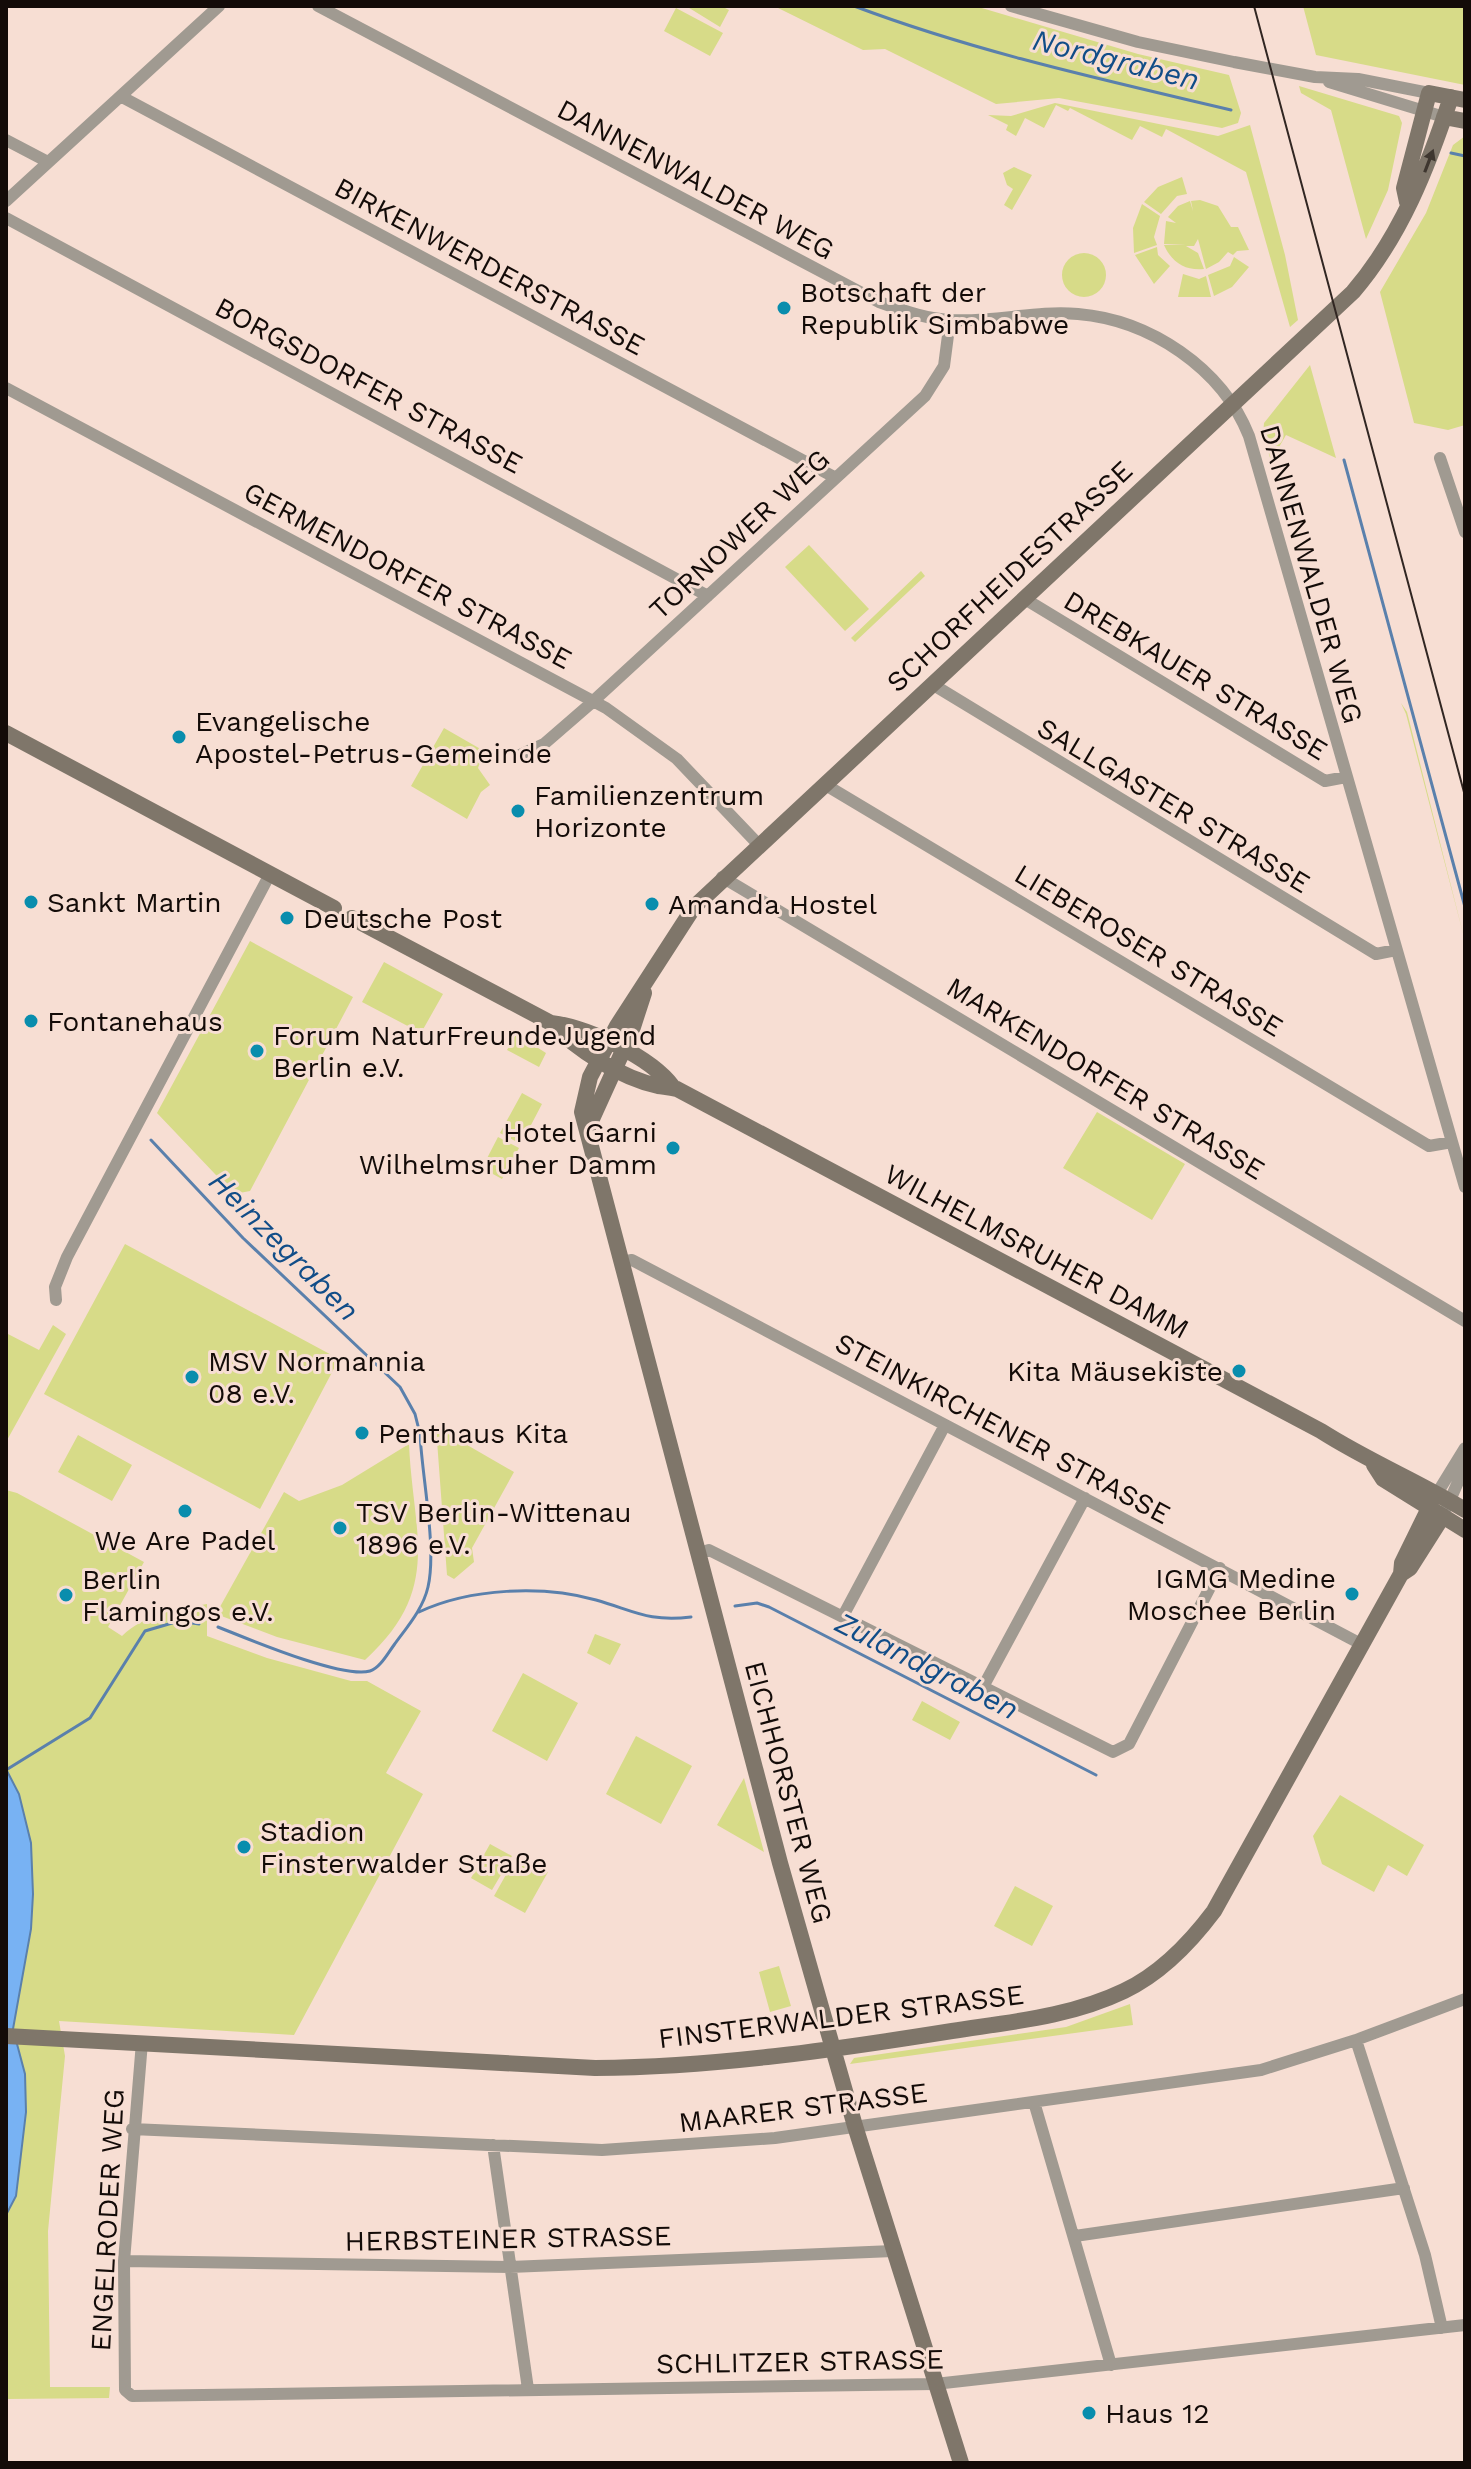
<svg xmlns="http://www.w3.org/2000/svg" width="1471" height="2469" font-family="'Work Sans',sans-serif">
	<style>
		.green { fill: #d7db88 }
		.water { fill: #78b2f3; stroke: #5a80ac; stroke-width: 2 }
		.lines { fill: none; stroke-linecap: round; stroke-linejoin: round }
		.stream { stroke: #5a80ac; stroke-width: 3 }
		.street { stroke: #a09a91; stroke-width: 12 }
		.secondary { stroke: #7f766a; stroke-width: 16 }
		.tram { stroke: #312622; stroke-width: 2 }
		.oneway { fill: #3e362f }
		.poi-dot { fill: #098dad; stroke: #f7ded3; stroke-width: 3 }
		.labels { text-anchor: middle; stroke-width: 6; stroke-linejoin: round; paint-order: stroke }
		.street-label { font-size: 28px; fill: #130b08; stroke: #f7ded3 }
		.poi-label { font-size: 28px; fill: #130b08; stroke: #f7ded3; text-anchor: start }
		.water-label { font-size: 30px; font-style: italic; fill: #114d88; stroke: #f7ded3 }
	</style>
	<rect width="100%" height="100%" fill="#f7ded3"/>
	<path class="green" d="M686,6H721L729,10L720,27Z
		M774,6H975L1138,54L1229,75L1241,113L1238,123L1222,128L1059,98L996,104L885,49L863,50Z
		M1303,6H1465V85L1316,55Z
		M676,8L723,33L710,56L664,31Z
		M1299,86L1399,116L1402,123L1388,190L1366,239L1331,110L1301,93Z
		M1055,103L1218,136L1250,125L1285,255L1298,320L1290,327L1246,172L1166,129L1162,137L1140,126L1132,140L1070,108L1068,111L1056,105L1044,128L1025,118L1016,136L1006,130L1008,125L988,115L1011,116Z
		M1465,136V425L1448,430L1414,423L1380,292L1426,213L1453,145Z
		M1014,167L1032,175L1012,210L1004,205L1013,189L1007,185L1003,173Z
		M1182,177L1187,194L1177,196L1161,214L1144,202L1158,187Z
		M1200,200L1218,206L1231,227L1206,226L1238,227L1249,250L1237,251L1233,255L1228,252L1219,262L1206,269L1198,239L1194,246H1186L1198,253L1204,269C1186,271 1172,263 1164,245H1186L1164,244L1166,221L1176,223L1168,217L1178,206L1190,201L1193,211L1191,201Z
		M1142,204L1160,216L1154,237L1157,245L1134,253L1133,228Z
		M1157,247L1158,255L1170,266L1154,284L1135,255Z
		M1062 275a22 22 0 1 1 44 0a22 22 0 1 1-44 0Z
		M1234,257L1249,267L1232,287L1214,296L1208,275L1230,266Z
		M1183,274L1199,279L1206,276L1211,297H1178Z
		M1310,365L1336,458L1286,435L1271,461L1263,435L1264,423Z
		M809,545L869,609L845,631L785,567Z
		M921,571L925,576L855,642L851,638Z
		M1401,703L1407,712L1465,941L1406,714Z
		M444,728L484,751L478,768L490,785L481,792L467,819L411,786Z
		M250,941L353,997L250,1191L234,1194L157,1113Z
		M384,962L443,994L421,1033L362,1002Z
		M516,1034L546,1053L539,1067L507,1050Z
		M522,1093L542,1104L521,1144L500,1133Z
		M1097,1112L1185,1164L1152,1220L1063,1168Z
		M498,1137L519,1148L502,1179L482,1168Z
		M125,1244L339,1359L260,1509L44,1394Z
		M53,1325L66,1334L6,1442V1333L39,1350Z
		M436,1427L514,1472L472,1548L474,1562L454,1579L447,1575Z
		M78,1435L132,1465L112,1501L58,1472Z
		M409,1444C413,1535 443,1589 365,1660L277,1637L216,1614L284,1492L299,1501L342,1485Z
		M6,1490L17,1493L144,1562L108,1627L122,1636C145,1614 177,1609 207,1604V1636L267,1658L351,1681H367L421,1711L386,1773L423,1794L294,2035L59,2021L65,2056L48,2231L50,2387H110L109,2398L6,2399V2215L16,2196L24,2126L22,2062L13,2029L31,1929L19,1794L6,1769Z
		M595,1634L621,1644L610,1665L587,1653Z
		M523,1673L578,1703L547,1761L492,1731Z
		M922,1701L960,1722L950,1740L912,1720Z
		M636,1736L692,1766L661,1824L606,1794Z
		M744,1778L764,1852L717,1825Z
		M1340,1795L1424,1845L1407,1876L1388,1865L1374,1892L1322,1864L1313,1836Z
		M490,1844L512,1856L492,1890L471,1878Z
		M517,1855L548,1872L525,1913L494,1896Z
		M1015,1886L1053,1906L1032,1946L994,1926Z
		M779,1966L791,2006L770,2012L759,1972Z
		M1130,2004L1133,2025L850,2064L854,2058L1066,2027Z"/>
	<path class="water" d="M6,1769L19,1794L31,1843L33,1894L31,1929L13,2029L25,2074L26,2112L16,2196L6,2215Z"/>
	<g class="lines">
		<path class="stream" d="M854,6C976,52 1104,80 1231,110
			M1451,153L1465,156
			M1344,460L1465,907
			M151,1140L243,1238L400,1387L415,1414L420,1434C422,1477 437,1548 428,1587C423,1609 407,1627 394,1645C388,1653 380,1668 370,1671C342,1679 246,1638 218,1627
			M735,1606L757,1603L769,1607L1096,1775
			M419,1612C470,1588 543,1585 596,1600C635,1611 648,1622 691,1617
			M6,1770L90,1718L145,1631L179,1621L199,1624"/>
		<path class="street" d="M318,6L879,302C902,310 925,319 950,320C993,323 1035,310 1078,314C1150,320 1222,368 1249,436L1465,1187
			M1011,6L1138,42L1234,62L1315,77L1358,79L1429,93
			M1329,82L1444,117
			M122,97L836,478
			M6,140L48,162
			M6,201L219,6
			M6,218L708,596
			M6,388L606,708L677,759L758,844
			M1440,458L1465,532
			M1025,599L1325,781L1346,777
			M932,684L1376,954L1396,950
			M520,755L544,744L589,705L925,396L944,366L950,320
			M824,784L1429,1146L1452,1142
			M722,877L1465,1321
			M622,1262L632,1260L1361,1644
			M56,1300L55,1287L67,1257L270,874
			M1433,1500L1465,1448
			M1447,1507L1465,1466
			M699,1553L709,1550L1113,1752L1129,1744L1220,1568
			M843,1616L945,1425
			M983,1687L1085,1498
			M1356,2040L1425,2255L1442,2328
			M142,2042L124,2261L125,2390L132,2396L935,2384L1465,2325
			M1034,2102L1111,2365
			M132,2129L602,2150L775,2138L1261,2070L1356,2040L1465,1999
			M493,2145L528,2389
			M1075,2236L1404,2188
			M124,2261L510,2267L893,2251"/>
		<path class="secondary" d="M1444,117L1465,121
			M1407,202L1404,188L1429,93L1465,100
			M6,733L334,908
			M352,918L551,1023C577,1050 621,1078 658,1086C665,1087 670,1087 677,1089L1321,1431C1368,1461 1417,1481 1465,1510
			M551,1023C587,1027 651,1057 673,1087
			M587,1130L631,1033L644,993
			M1374,1465L1383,1479L1465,1530
			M1401,1574L1410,1568L1443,1516
			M6,2036L595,2068C715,2067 833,2050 952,2031C1010,2022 1070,2017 1124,1991C1160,1974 1190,1943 1214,1911L1401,1574L1402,1563L1429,1508
			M961,2463L855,2126L780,1863L582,1112L590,1077L617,1026L694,907L1353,292C1401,236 1428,167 1451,97"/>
		<path class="tram" d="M1254,6L1465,796"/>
	</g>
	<defs><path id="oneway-solid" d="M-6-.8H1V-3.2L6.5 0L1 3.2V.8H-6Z" transform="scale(2)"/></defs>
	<use class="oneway" href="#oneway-solid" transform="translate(1429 161) rotate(-69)"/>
	<g class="poi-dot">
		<circle cx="784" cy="308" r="8"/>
		<circle cx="179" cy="737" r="8"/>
		<circle cx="518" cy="811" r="8"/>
		<circle cx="31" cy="902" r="8"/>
		<circle cx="652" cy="904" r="8"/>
		<circle cx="287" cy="918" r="8"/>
		<circle cx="31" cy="1021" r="8"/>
		<circle cx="257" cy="1051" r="8"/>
		<circle cx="673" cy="1148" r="8"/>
		<circle cx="1239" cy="1371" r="8"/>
		<circle cx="192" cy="1377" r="8"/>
		<circle cx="362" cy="1433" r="8"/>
		<circle cx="185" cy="1511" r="8"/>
		<circle cx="340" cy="1528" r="8"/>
		<circle cx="1352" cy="1594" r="8"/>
		<circle cx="66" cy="1595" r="8"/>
		<circle cx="244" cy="1847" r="8"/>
		<circle cx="1089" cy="2413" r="8"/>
	</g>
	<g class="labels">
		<g class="street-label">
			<text transform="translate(696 179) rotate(28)" y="10">DANNENWALDER WEG</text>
			<text transform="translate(490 266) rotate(28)" y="10">BIRKENWERDERSTRASSE</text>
			<text transform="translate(369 385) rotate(28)" y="10">BORGSDORFER STRASSE</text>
			<text transform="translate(739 534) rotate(-43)" y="10">TORNOWER WEG</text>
			<text transform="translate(1312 574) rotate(74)" y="10">DANNENWALDER WEG</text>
			<text transform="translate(408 575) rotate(28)" y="10">GERMENDORFER STRASSE</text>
			<text transform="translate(1009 576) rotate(-43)" y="10">SCHORFHEIDESTRASSE</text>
			<text transform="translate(1196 675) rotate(31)" y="10">DREBKAUER STRASSE</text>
			<text transform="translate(1174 805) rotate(31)" y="10">SALLGASTER STRASSE</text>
			<text transform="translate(1149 950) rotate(31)" y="10">LIEBEROSER STRASSE</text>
			<text transform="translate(1106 1078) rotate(31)" y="10">MARKENDORFER STRASSE</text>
			<text transform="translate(1037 1251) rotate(28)" y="10">WILHELMSRUHER DAMM</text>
			<text transform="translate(1003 1428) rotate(28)" y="10">STEINKIRCHENER STRASSE</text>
			<text transform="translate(789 1792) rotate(75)" y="10">EICHHORSTER WEG</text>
			<text transform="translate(841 2016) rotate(-7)" y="10">FINSTERWALDER STRASSE</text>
			<text transform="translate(803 2107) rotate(-7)" y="10">MAARER STRASSE</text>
			<text transform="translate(107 2220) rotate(-87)" y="10">ENGELRODER WEG</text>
			<text transform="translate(508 2238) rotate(-1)" y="10">HERBSTEINER STRASSE</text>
			<text transform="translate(800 2361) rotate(-1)" y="10">SCHLITZER STRASSE</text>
		</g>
		<g class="poi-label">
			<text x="800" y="302">Botschaft der<tspan x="800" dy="32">Republik Simbabwe</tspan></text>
			<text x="195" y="731">Evangelische<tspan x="195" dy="32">Apostel-Petrus-Gemeinde</tspan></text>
			<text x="534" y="805">Familienzentrum<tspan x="534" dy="32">Horizonte</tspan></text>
			<text x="47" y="912">Sankt Martin</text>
			<text x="668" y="914">Amanda Hostel</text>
			<text x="303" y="928">Deutsche Post</text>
			<text x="47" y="1031">Fontanehaus</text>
			<text x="273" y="1045">Forum NaturFreundeJugend<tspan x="273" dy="32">Berlin e.V.</tspan></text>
			<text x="657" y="1142" text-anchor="end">Hotel Garni<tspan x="657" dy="32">Wilhelmsruher Damm</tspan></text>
			<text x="208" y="1371">MSV Normannia<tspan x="208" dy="32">08 e.V.</tspan></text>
			<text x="1223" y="1381" text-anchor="end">Kita Mäusekiste</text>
			<text x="378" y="1443">Penthaus Kita</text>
			<text x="356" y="1522">TSV Berlin-Wittenau<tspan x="356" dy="32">1896 e.V.</tspan></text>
			<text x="185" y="1550" text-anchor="middle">We Are Padel</text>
			<text x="1336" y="1588" text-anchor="end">IGMG Medine<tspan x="1336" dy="32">Moschee Berlin</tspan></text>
			<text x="82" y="1589">Berlin<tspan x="82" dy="32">Flamingos e.V.</tspan></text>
			<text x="260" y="1841">Stadion<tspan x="260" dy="32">Finsterwalder Straße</tspan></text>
			<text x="1105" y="2423">Haus 12</text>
		</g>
		<g class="water-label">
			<text transform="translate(1116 60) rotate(14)" y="10">Nordgraben</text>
			<text transform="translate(284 1246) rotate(45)" y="10">Heinzegraben</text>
			<text transform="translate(927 1666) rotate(27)" y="10">Zulandgraben</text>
		</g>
	</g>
	<rect width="1471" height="2469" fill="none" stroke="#130b08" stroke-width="16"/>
</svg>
